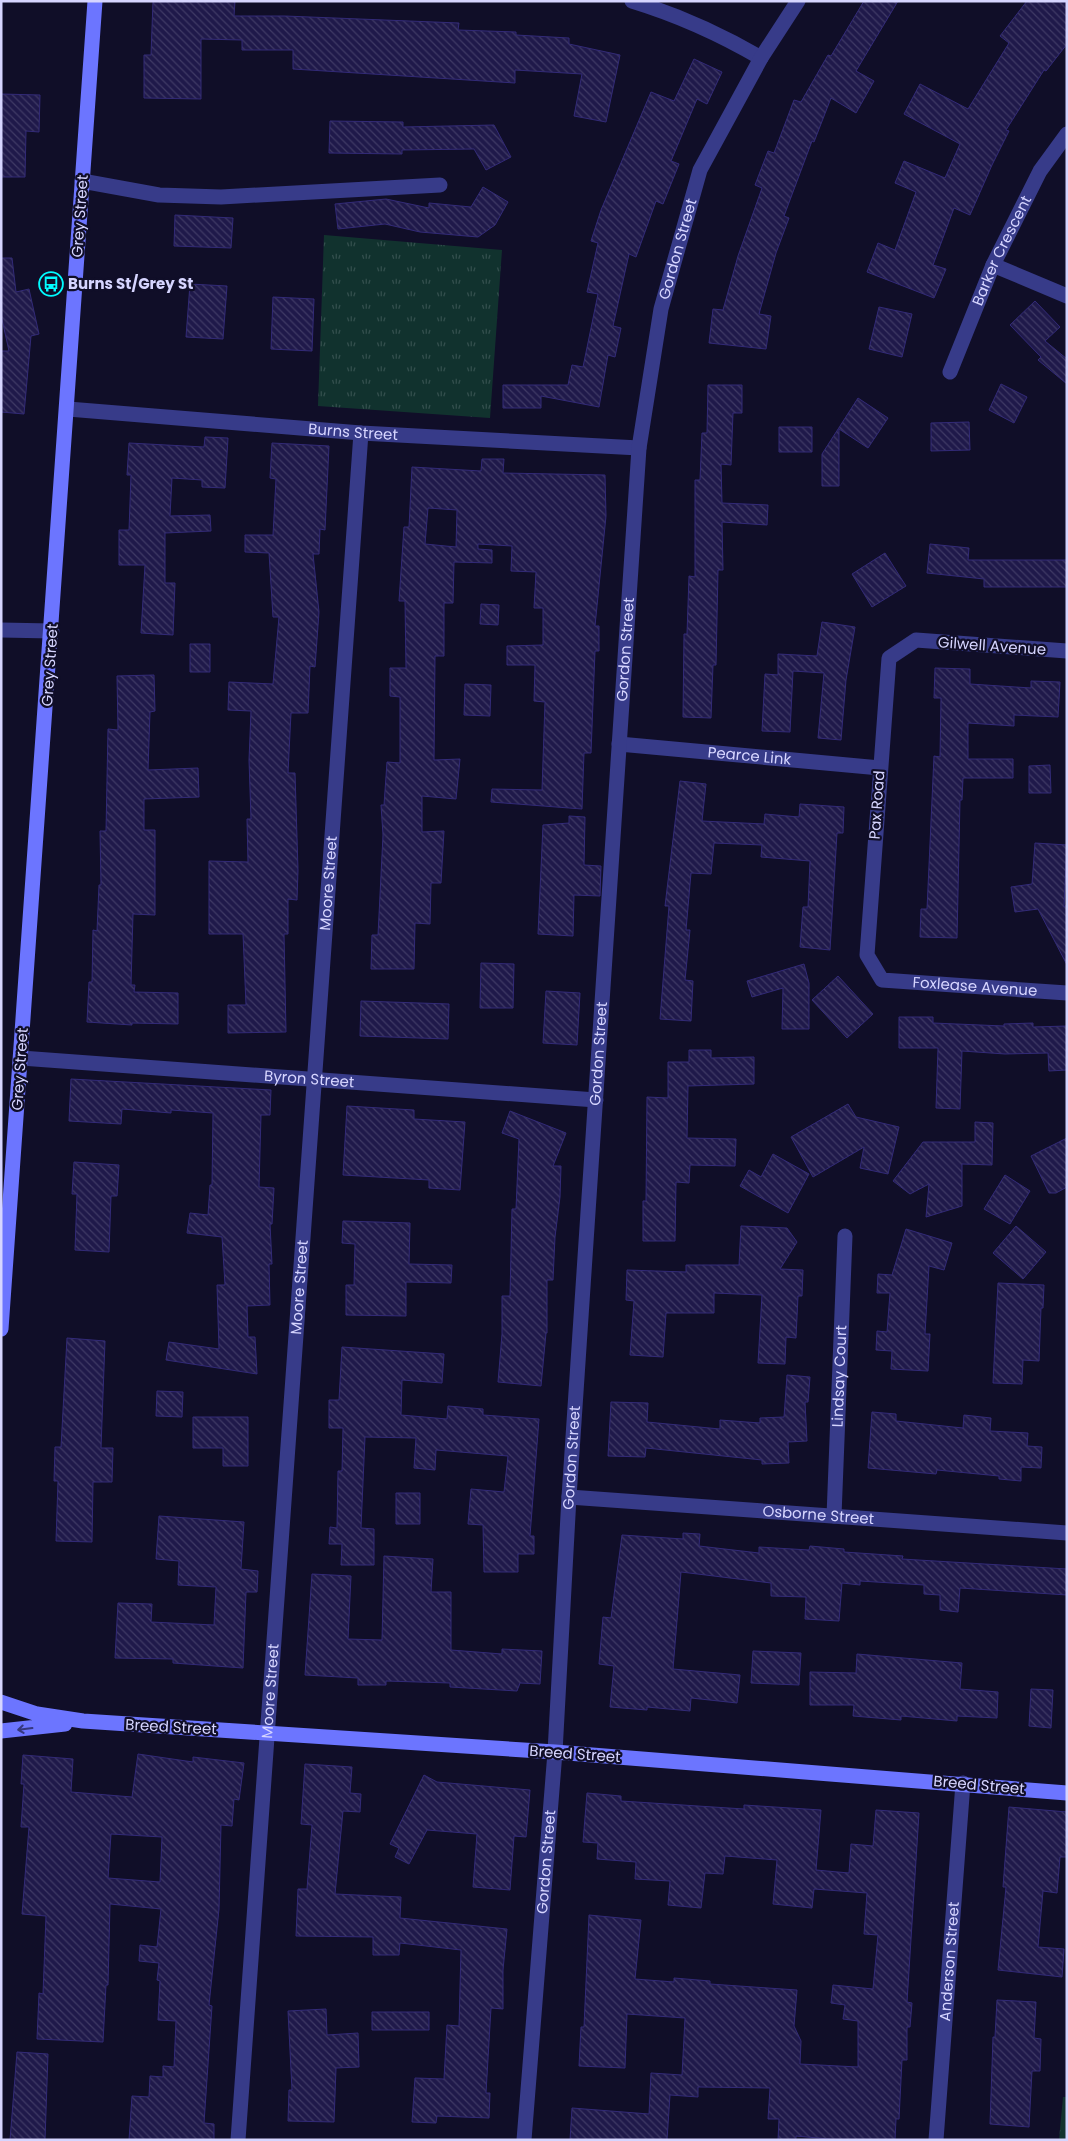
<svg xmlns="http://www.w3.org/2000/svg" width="1068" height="2141" font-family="Poppins,sans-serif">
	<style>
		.park { fill: url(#park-tufts) }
		.building { fill: url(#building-back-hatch); stroke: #322a77; fill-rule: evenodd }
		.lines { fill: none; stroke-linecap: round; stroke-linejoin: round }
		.street { stroke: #373b89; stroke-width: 15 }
		.secondary { stroke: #6c75ff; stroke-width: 15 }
		.oneway { stroke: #35377e }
		.labels { text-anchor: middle; stroke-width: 4.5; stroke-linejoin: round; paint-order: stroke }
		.street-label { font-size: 15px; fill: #d6d5ff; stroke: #100e28 }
		.poi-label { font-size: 15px; font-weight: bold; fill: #d6d5ff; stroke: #100e28; text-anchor: start }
	</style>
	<defs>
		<pattern id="park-tufts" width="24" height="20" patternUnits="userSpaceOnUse" patternTransform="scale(1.25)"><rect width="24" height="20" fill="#11322e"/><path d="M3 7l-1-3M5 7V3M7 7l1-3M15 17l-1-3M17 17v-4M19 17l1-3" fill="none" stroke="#334f4d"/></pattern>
		<pattern id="building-back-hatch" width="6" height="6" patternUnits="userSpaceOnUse" patternTransform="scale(1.25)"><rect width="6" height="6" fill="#1f194a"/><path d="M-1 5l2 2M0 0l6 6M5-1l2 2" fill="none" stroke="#3f3a65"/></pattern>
	</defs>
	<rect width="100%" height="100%" fill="#100e28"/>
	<path class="park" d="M324,235L502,250L490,418L318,406Z
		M1063,2097H1067V2140H1059Z"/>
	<path class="building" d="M153,1H235L234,16H285L459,23L458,30L516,32V35L569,38V44L620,55L606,122L574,116L582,74L515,70V83L293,69V50H242V40L201,39V99L144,98V55H151Z
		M864,1H898L856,71L874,81L856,113L831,98L814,142L812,141L784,216L789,218L776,253L759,314L771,316L766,349L709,343L713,309L723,310L738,256L762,188L755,185L768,151L774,153L794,100L801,102L828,55L831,56Z
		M1027,1H1067V44L1046,71L1044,70L1006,130L1009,131L992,165L970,215L954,208L933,265L946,269L934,298L867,272L878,243L895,250L916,192L895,183L904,161L945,178L960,144L904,114L920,84L968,109L1009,43L1000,36Z
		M694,59L722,72L707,104L697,99L671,161L679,164L663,204L656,201L636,257L629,254L613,326L621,328L615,357L608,355L599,407L541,396V408H503V385H568L572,365L583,367L598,294L587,292L598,243L591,241L601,210L651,92L674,101Z
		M1,94L40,95L39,132L26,131L25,177H1Z
		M330,121L403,122V127L494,125L511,157L486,170L474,149L402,150V154L329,153Z
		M483,187L508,202L495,225L478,237L420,232L385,224L338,229L335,204L386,199L429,208V203L471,207Z
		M175,215L233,218L231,248L174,246Z
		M1,258H12L16,292L29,289L39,334L31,336L24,414L1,412V351H9L1,315Z
		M190,284L227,286L223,339L186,337Z
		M273,297L314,299L312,351L271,349Z
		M1035,301L1060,327L1045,341L1067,359V384L1038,360L1041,357L1010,325Z
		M879,307L912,314L902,357L869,349Z
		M1001,384L1027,397L1014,423L989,410Z
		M708,385H742V413H733L731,465L721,464L722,503L768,505L767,525L722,522L723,570H718L716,665H713L711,718L683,717L684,634H687L689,576L695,577V480H700L702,433H707Z
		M858,398L888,418L868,448L839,429V486H822V454Z
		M969,422L970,450L931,451V423Z
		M779,427H812V452H779Z
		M205,437L228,438L225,488L202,487V480L172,478L170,516L210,515L211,531L165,533V583H175L173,635L141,633L145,565H119V530H129L131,475H127L129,443L204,447Z
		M272,443L329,446L325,530L320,529L319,554H313L319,612L315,667L310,666L308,713H291L288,773H295L298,870L297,900L288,899V934H284L286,1032L228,1033V1005H246L243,934H209V861L248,862L247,819H251L249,760L251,711L228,710L229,682L273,684L279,617H273L269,553L245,552V535H273L276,479L270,478Z
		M482,459H504L503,473L605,475L606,516L595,626H599V651H595L591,753H584L582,809L491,802L492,789L542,790L545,702L534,701L535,665H507V646L543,645V608H534L536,572L511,571L512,546L478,544V549L492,550V563L454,562L453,603H444V656H435L434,760L460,759L456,799L422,796V832L444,831L441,883H431L430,924L415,923L414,969H371L372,935H378L383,835L381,805H384L387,762L400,763V697L390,696V668H406L405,601H399L404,527H409L412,467L481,471ZM428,508L457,510L456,547L425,544Z
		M930,544L969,548L968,560H1067V587H984V579L927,573Z
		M885,553L906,586L872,607L852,574Z
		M481,604L499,605L498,625L480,624Z
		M822,622L855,627L846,680L841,740L818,738L824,673L793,671L790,732L762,731L765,674L778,675V654L817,656Z
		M190,644H210V672H190Z
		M935,668L970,669V684L1031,688V681L1060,682L1058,717L1014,715V726L968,723V759H1013V778H963L962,800H960L957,938L920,937L921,909H927L934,756L940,757L941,698H934Z
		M154,675L155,711L150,712L148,770L198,768L199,797L144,799V830H155V915L133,914L131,985H135L134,992L178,993V1024L132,1023V1025L87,1022L89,982H92L93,930L97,931L99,885H101L100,831H106L108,729L118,730L117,676Z
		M465,684L491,685L490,716L464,715Z
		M1050,765L1051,793H1029V766Z
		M680,781L706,784L702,821L764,824L765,814L799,817L800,804L844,807L843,833H837L830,950L800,947L803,907H808L810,861L761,857L762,845L714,843L711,874L691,873L686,930H690L685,980L693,981L691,1021L660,1019L669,906H665Z
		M569,816L585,817L584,865L601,866L600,896L574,895L573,936L538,934L543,825L569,823Z
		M1035,843L1067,845L1064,907L1067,905V965L1038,909L1015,912L1011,887L1032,884Z
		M481,963L514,964L513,1008H480Z
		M804,964L809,983V1029H782L783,988L752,997L747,981Z
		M838,976L873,1014L847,1038L812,1000Z
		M546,991L580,993L577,1045L543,1043Z
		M361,1001L449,1004L448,1039L360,1036Z
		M899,1017H933V1023L1004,1026V1024L1033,1023V1027L1067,1026V1070L1049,1071L1048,1053L1005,1054L962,1051L960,1109L936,1108L938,1048H899Z
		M689,1050H711V1058L754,1057V1084L688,1086L687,1138L736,1139L735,1166L690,1165L689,1183L676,1182L675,1241H643V1201H646L647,1097L668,1098V1062H689Z
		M71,1079L271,1090L270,1115H261L259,1187L274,1188L272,1224H270L272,1264H269L270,1305L247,1306L248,1337H255L257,1374L166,1360L169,1342L219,1349L217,1285H225L222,1237L187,1233L190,1213L208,1215L210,1185H212L213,1113L171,1110V1113L122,1109L121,1124L69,1121Z
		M848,1104L856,1117L899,1127L888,1174L860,1168L864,1147L813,1177L791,1137Z
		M347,1106L414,1110V1119L465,1122L460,1190L429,1188V1180L343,1175Z
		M510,1111L566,1133L553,1166H561L560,1197L555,1237L553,1280H547V1333H546L541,1386L498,1382L502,1334V1296H510L512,1209H516L519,1139L502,1133Z
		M975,1122L993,1123L992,1165L962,1164V1206L926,1217L929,1184L910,1194L893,1181L923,1142H975Z
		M1067,1138V1187L1056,1193H1049L1031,1156Z
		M773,1154L809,1174L788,1213L740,1186L749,1170L761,1177Z
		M74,1162L119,1165L117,1196H111L109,1252L75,1250L77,1194H72Z
		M1005,1175L1030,1191L1010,1224L984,1209Z
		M343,1221L410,1223L409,1264L452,1265L451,1283L406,1282V1316L346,1315V1285H354L355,1244L342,1243Z
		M741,1226L787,1228L797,1242L780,1269L803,1270L802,1296H798L796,1338L786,1337L785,1364L758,1363L762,1295L714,1293V1313H666L663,1357L630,1355L634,1301L626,1300L627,1270L686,1272V1265H739Z
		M1016,1226L1046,1252L1023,1279L993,1253Z
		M906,1229L952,1243L944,1270L929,1266L925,1334H930L928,1371L891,1369L892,1351L876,1350L877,1331L887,1332L890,1293H877L878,1274L892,1275Z
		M998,1283L1044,1285L1043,1308H1041L1039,1361L1023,1360L1022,1384L993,1383Z
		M67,1338L105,1341L101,1448H113L112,1482H93L92,1542L56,1541L58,1481H54L55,1447H61Z
		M342,1347L444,1354L442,1383L402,1380L401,1415L447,1419L448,1406L483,1409V1415L539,1419L530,1536H534V1554H518V1572H484L483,1525L468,1524L471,1489L504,1492L508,1456L436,1450L435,1470L414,1468L416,1438L365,1437L361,1528L374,1529V1565H341L342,1544H329L330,1527L337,1528L338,1471H342L343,1428H329V1400H339Z
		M787,1375L810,1377L808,1402H805L807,1441L788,1442L789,1463L762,1464V1460L646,1448L645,1457L608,1456L611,1402L648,1403L647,1422L720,1429V1420L760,1423V1418L784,1417Z
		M157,1391L183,1392L182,1417L156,1416Z
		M872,1412L896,1414V1421L963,1428L964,1415L991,1418L990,1431L1028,1433L1027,1446L1042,1447L1041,1468L1021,1467V1481L999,1479V1476L937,1470L936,1474L868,1468Z
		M193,1417H248V1466H223V1448H193Z
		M396,1493H420V1524H396Z
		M159,1516L244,1522L241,1569L258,1571L257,1592H246L243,1668L173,1663V1659L115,1658L118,1603L152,1604L151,1622L214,1625L216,1587L178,1585L179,1561L156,1559Z
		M683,1533L700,1534L699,1546L759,1553V1547L809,1550L810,1546L844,1549V1552L903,1556L902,1559L1067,1569V1595L960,1588L958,1612L940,1610V1595L924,1594V1585L860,1581V1585L842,1583L839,1621L805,1619L806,1597L771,1596V1583L681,1572L673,1669L740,1675L737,1703L691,1698L690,1711L647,1707V1710L610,1707L614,1666L599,1664L603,1617L611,1618L622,1535L683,1539Z
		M384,1556L433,1559L431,1592H451V1650L502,1654V1649L542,1651L540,1684L520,1683L517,1691L450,1687V1683L386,1681V1685H358V1678L305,1675L312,1574L351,1576L348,1639L382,1640Z
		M753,1651L801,1653L799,1685L751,1683Z
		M857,1654L962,1663L960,1689L998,1692L997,1718L957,1716V1721L901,1716V1720L853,1716L854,1705H810V1672L856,1673Z
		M1031,1689L1053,1690L1051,1728L1029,1726Z
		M138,1754L193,1762V1757L244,1763L239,1800L234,1799L232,1826L221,1825L219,1909L209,2005L212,2006L204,2123L214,2124V2140H129L132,2096L149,2097L150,2076L163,2077V2066L174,2067L176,2021L158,2020L160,1981L157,1980L159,1963L139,1961L140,1945L157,1947L161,1909L110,1904L108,1985H106L103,2042L37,2039L39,1993L43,1994L46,1916L22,1914L29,1827H21L24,1784H21L23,1755L73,1759L71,1792L132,1797ZM111,1834L162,1837L160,1882L108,1878Z
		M305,1764L352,1767L350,1793L361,1794L360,1812L343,1811L335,1894L401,1897L400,1918L507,1929L503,1970V2009L491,2008L486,2093H490L489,2118L437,2116L436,2123L412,2122L415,2078L444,2079L447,2025L459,2026L461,1950L400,1943L399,1955H373V1937L296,1936L298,1889H307L312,1825L301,1824Z
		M424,1775L437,1782L530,1790L526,1837L514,1836L510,1890L473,1887L477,1834L427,1830L409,1864L395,1857L399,1848L390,1844Z
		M587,1793L621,1796V1801L744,1809V1805L821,1810L816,1870L849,1873L851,1844L873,1846L876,1810L919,1813L907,2002L912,2003L910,2027H907V2060H902L899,2119H896L895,2140H839L796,2136V2140H778L779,2119H768L770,2088L698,2087V2097L670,2095L667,2140H570L572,2108L649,2114L651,2073L682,2075L685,2018L627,2014L625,2068L579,2066L581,2027H584L589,1915L641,1920L635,1979L674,1982V1978L710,1981V1984L797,1990L794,2026L801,2041L800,2064L858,2067V2021L843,2019L845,2005L831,2003L833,1985L873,1989L878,1935L864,1934L867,1893L814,1889L812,1908L773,1904L777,1860L725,1856L723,1874L705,1873L701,1908L668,1905L670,1881L635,1879L636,1862L597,1859L598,1843L583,1842Z
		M1009,1807L1067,1812V1857H1060L1057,1893L1043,1891L1038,1947L1064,1949L1062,1977L998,1970L1006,1887H1003Z
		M997,2000L1036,2002L1034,2038L1041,2039L1040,2071H1032L1029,2127L990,2124L993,2037H995Z
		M326,2009L327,2035L358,2033L359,2067L336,2068L334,2122L288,2121L289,2090H292L288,2011Z
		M372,2012H429V2030H372Z
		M17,2052L48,2054L45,2140H10Z"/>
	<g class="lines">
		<g class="street">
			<path d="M632,1C678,15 720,34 761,58"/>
			<path d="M82,181L159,195L221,197L440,185"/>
			<path d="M993,265L1067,296"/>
			<path id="s1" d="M950,372L993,265L1040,171L1067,134"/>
			<path id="s2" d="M68,409L361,433L639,448"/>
			<path d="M1,630L52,631"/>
			<path id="s3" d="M1067,651L916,640L889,658L867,955L882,980L1067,993"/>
			<path id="s4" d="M619,744L880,768"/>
			<path id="s5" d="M21,1058L596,1100"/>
			<path id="s6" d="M569,1497L1067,1533"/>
			<path id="s7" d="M834,1516L845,1236"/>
			<path id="s8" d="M238,2140L361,433"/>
			<path id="s9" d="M524,2140L555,1752L569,1497L639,448L661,309L700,170L761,58L798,1"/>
			<path id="s10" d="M936,2140L963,1783"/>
		</g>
		<path class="secondary" d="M1,1329L95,1
			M1,1702L37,1714L83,1721L555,1752L1067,1793
			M1,1731L65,1724"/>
	</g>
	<defs><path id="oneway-shaft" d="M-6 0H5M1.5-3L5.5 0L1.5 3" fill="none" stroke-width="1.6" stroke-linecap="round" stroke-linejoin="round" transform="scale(1.25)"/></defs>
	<use class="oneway" href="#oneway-shaft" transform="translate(25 1729) rotate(173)"/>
	<defs>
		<g id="bus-ring" transform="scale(1.25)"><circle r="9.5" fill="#100e28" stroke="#01fcff" stroke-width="1.5"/><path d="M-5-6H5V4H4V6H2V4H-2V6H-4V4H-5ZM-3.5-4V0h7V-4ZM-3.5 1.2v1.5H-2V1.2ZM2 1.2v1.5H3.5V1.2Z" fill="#01fcff"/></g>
	</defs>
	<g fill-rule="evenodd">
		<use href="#bus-ring" x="51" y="284"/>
	</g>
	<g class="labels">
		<g class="street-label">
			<text transform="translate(80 216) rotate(-86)" y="5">Grey Street</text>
			<text dy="5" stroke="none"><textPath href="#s9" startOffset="1899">Gordon Street</textPath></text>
			<text dy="5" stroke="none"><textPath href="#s1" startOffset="132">Barker Crescent</textPath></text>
			<text dy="5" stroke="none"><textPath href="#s2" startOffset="286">Burns Street</textPath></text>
			<text transform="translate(992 646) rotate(4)" y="5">Gilwell Avenue</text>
			<text dy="5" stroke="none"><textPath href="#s9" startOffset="1494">Gordon Street</textPath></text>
			<text transform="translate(50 665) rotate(-86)" y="5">Grey Street</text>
			<text dy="5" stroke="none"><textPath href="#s4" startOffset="131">Pearce Link</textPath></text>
			<text transform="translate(877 805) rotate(-86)" y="5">Pax Road</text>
			<text dy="5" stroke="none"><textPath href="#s8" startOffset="1260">Moore Street</textPath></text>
			<text dy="5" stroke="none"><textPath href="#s3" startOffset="604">Foxlease Avenue</textPath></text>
			<text dy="5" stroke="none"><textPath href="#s9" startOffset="1089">Gordon Street</textPath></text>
			<text transform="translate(20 1069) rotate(-86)" y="5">Grey Street</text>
			<text dy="5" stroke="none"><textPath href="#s5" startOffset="289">Byron Street</textPath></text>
			<text dy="5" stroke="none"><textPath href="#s8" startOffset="855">Moore Street</textPath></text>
			<text dy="5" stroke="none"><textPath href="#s7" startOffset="140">Lindsay Court</textPath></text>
			<text dy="5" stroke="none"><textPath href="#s9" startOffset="684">Gordon Street</textPath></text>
			<text dy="5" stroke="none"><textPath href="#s6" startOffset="250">Osborne Street</textPath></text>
			<text dy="5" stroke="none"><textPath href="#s8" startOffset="450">Moore Street</textPath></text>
			<text transform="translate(171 1727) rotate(3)" y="5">Breed Street</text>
			<text transform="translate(575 1754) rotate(4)" y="5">Breed Street</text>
			<text transform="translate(979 1785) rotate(5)" y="5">Breed Street</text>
			<text dy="5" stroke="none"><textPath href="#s9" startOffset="279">Gordon Street</textPath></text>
			<text dy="5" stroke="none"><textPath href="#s10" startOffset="179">Anderson Street</textPath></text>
		</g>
		<g class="poi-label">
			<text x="68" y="289">Burns St/Grey St</text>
		</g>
	</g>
	<rect width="1068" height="2141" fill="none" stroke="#d6d5ff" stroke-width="5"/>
</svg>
